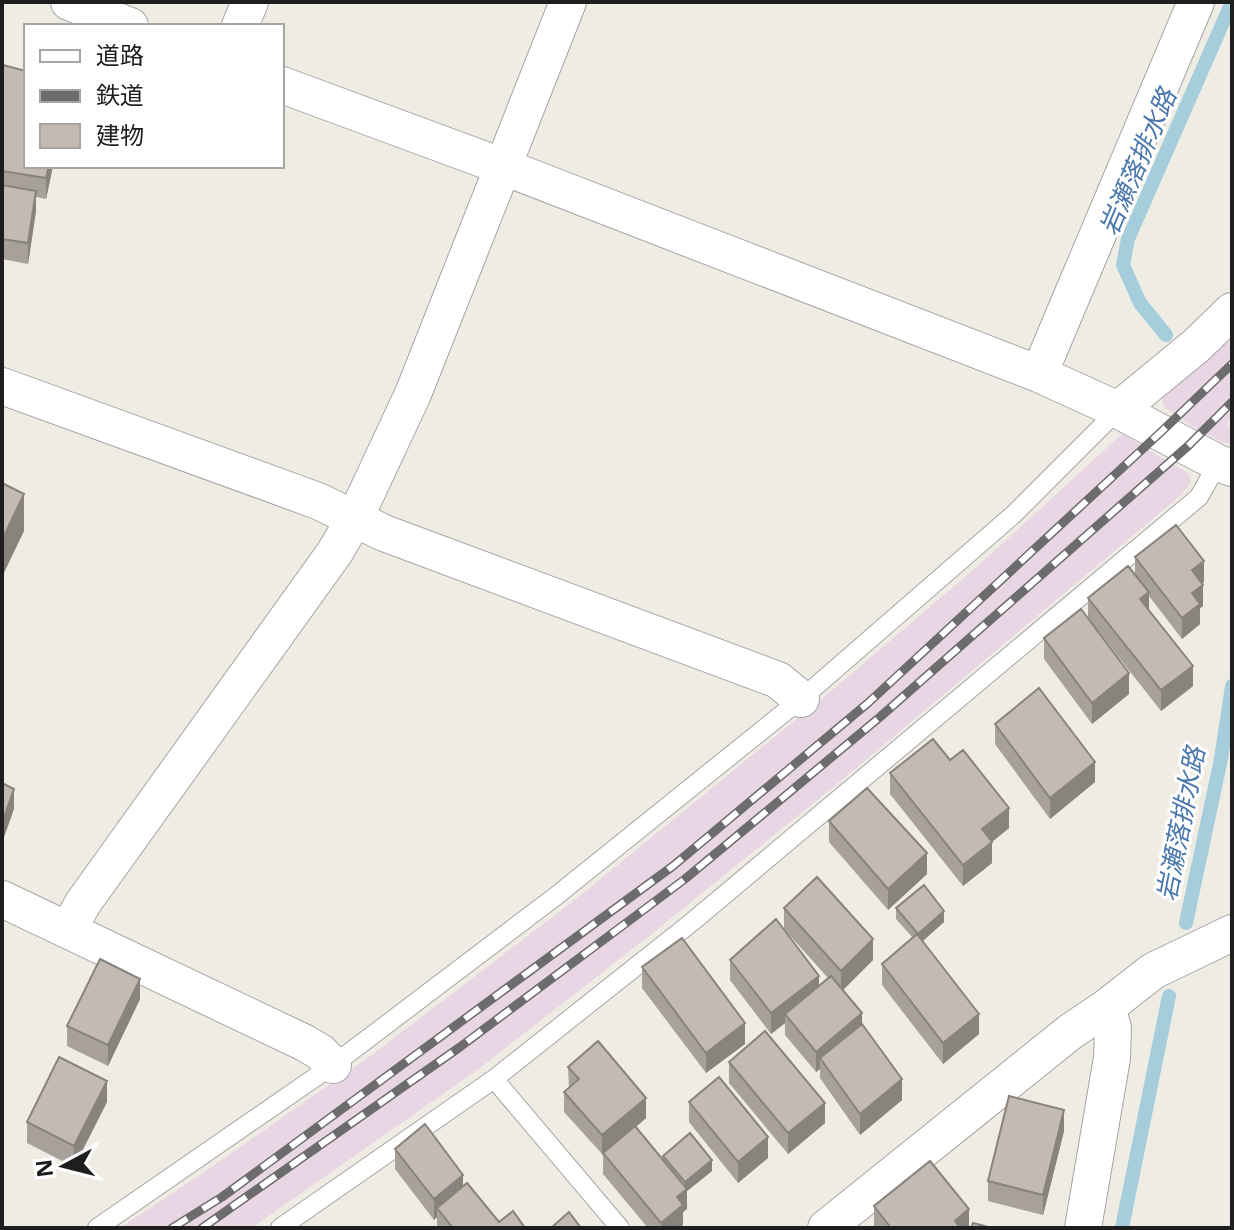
<svg xmlns="http://www.w3.org/2000/svg" width="1234" height="1230" font-family="'Noto Sans','Noto Sans JP',sans-serif">
	<style>
		.industrial { fill: #e8d6e4 }
		.lines { fill: none; stroke-linecap: round; stroke-linejoin: round }
		.stream { stroke: #a5cddc; stroke-width: 14 }
		.lane-casing { stroke: #a5a5a5; stroke-width: 20 }
		.street-casing { stroke: #a5a5a5; stroke-width: 38 }
		.lane { stroke: #fff; stroke-width: 18 }
		.street { stroke: #fff; stroke-width: 36 }
		.rail-casing { stroke: #6c6c6c; stroke-width: 9 }
		.rail { stroke: #fff; stroke-width: 6; stroke-dasharray: 18; stroke-linecap: butt }
		.wall { fill: #a8a19a }
		.shaded-wall { fill: #88837d }
		.building { fill: #c3bbb3; stroke: #88837d; stroke-width: 2 }
		.labels { text-anchor: middle; stroke-width: 6; stroke-linejoin: round; paint-order: stroke }
		.water-label { font-size: 26px; font-style: italic; fill: #4b78ac; stroke: #fff }
	</style>
	<rect width="100%" height="100%" fill="#efece4"/>
	<path class="industrial" d="M1232,325V418L1227,423L1232,432V445L1220,441L1195,428L1164,407L1160,391Z
		M1122,434L1189,474L1191,483L1181,495L842,780L654,932L476,1071L251,1228H120L197,1177L373,1054L571,903L837,686L979,565Z"/>
	<g class="lines">
		<path class="stream" d="M1166,335L1140,303L1123,265L1128,239L1232,2
			M1186,923L1221,759L1232,686
			M1122,1228L1169,996"/>
		<g class="lane-casing">
			<path id="lane" d="M494,1079L620,1228
				M97,1228L333,1065L556,896L801,699L1014,514L1118,410
				M280,1228L494,1079L692,922L1199,497L1218,463"/>
		</g>
		<g class="street-casing">
			<path id="street" d="M69,2L130,26
				M240,26L250,2
				M282,85L504,167L1039,374L1118,410L1218,463L1232,468
				M1039,374L1196,2
				M2,386L318,501L384,533L778,680L801,699
				M1118,410L1197,345L1232,311
				M2,899L305,1043L320,1052L333,1065
				M68,930L83,903L335,552L355,518L413,394L568,2
				M826,1228L1070,1032L1107,1007L1153,971L1232,933
				M1083,1228L1112,1058L1113,1028L1107,1007"/>
		</g>
		<use href="#lane" class="lane"/>
		<use href="#street" class="street"/>
		<g class="rail-casing">
			<path id="rail" d="M172,1228L222,1197L673,866L868,703L1161,432L1232,364
				M202,1228L460,1047L685,879L880,717L1188,446L1232,402"/>
		</g>
		<use href="#rail" class="rail"/>
	</g>
	<path class="wall" d="M2,73L26,166H53L46,199L36,197V211L28,264L2,259Z
		M1135,557L1204,582L1202,583L1203,606L1200,608V624L1182,639L1149,596V610L1193,686L1161,711L1088,618V598L1135,574Z
		M1044,638L1129,694L1092,724L1044,659Z
		M995,724L1095,782L1050,819L995,744Z
		M950,760L1009,828L992,842V863L963,886L890,794V773Z
		M829,821L927,874L888,910L829,842Z
		M784,908L873,960L843,990L902,1100L860,1135L820,1078V1069L816,1072L785,1035V1023L771,1034L730,980V960L819,986L828,978L784,929Z
		M896,908L944,922L923,941L979,1034L943,1064L882,985V964L913,938L896,919Z
		M642,967L745,1044L706,1073L642,988Z
		M140,999L108,1066L67,1046V1026Z
		M729,1062L825,1123L788,1154L729,1083Z
		M568,1067L646,1118L636,1127L663,1159V1156L712,1171L687,1191V1209L683,1212V1225L680,1228H648L603,1174V1155L564,1112V1092L569,1088Z
		M107,1102L74,1167L27,1143V1122Z
		M689,1102L768,1158L738,1183L689,1122Z
		M1064,1131L1043,1215L988,1201V1181Z
		M395,1149L463,1187L499,1222L525,1228H437V1217L434,1220L395,1169Z
		M874,1206L969,1228H874Z"/>
	<path class="shaded-wall" d="M49,166H53L46,199V178Z
		M36,191V211L28,264V243Z
		M24,494V531L2,577V540Z
		M1204,561V582L1192,590V570Z
		M1203,585V606L1200,608V624L1182,639V618L1192,593Z
		M1149,592V612L1140,599Z
		M1193,666V686L1161,711V690Z
		M1129,673V694L1092,724V703Z
		M1095,762V782L1050,819V798Z
		M14,789V809L2,843V823Z
		M1009,808V828L982,850V829Z
		M992,842V863L963,886V865Z
		M927,853V874L888,910V889Z
		M944,911V922L918,945V934Z
		M873,939V960L841,992V971Z
		M819,976V996L785,1014V1023L771,1034V1013Z
		M140,979V999L108,1066V1045Z
		M862,1013V1034L820,1058V1069L816,1072V1052Z
		M979,1014V1034L943,1064V1043Z
		M745,1023V1044L706,1073V1053Z
		M902,1079V1100L860,1135V1114Z
		M107,1081V1102L74,1167V1146Z
		M646,1098V1118L604,1154L603,1153L602,1156V1135Z
		M825,1103V1123L788,1154V1133Z
		M1064,1110V1131L1043,1215V1195Z
		M768,1137V1158L738,1183V1162Z
		M712,1160V1171L687,1191V1209L683,1212V1225L680,1228H661V1223L677,1197L685,1191V1182Z
		M463,1175V1196L437,1208V1217L434,1220V1199Z
		M969,1209V1228H955V1221Z"/>
	<path class="building" d="M3,65L26,71V166H49L46,178L2,171V73Z
		M2,185L36,191L28,243L2,239Z
		M2,483L24,494L2,540Z
		M1176,525L1204,561L1192,570L1203,585L1192,593L1200,604L1182,618L1135,557Z
		M1128,566L1149,592L1140,599L1193,666L1161,690L1088,598Z
		M1081,609L1129,673L1092,703L1044,638Z
		M1039,688L1095,762L1050,798L995,724Z
		M933,739L950,760L963,750L1009,808L982,829L992,842L963,865L890,773Z
		M2,783L14,789L2,823Z
		M867,788L927,853L888,889L829,821Z
		M817,877L873,939L841,971L784,908Z
		M924,885L944,911L918,934L896,908Z
		M776,919L819,976L771,1013L730,960Z
		M917,934L979,1014L943,1043L882,964Z
		M682,938L745,1023L706,1053L642,967Z
		M100,959L140,979L108,1045L67,1026Z
		M831,976L862,1013L816,1052L785,1014Z
		M862,1024L902,1079L860,1114L820,1058Z
		M765,1031L825,1103L788,1133L729,1062Z
		M598,1041L646,1098L602,1135L564,1092L579,1079L568,1067Z
		M59,1057L107,1081L74,1146L27,1122Z
		M719,1077L768,1137L738,1162L689,1102Z
		M1009,1096L1064,1110L1043,1195L988,1181Z
		M425,1124L463,1175L434,1199L395,1149Z
		M635,1126L687,1189L677,1197L683,1205L661,1223L603,1153Z
		M690,1133L712,1160L685,1182L663,1156Z
		M930,1161L969,1209L955,1221L960,1228H891L874,1206Z
		M467,1183L499,1222L513,1211L525,1228H453L437,1208Z
		M569,1212L581,1228H551Z
		M973,1223L992,1228H971Z"/>
	<g class="labels">
		<g class="water-label">
			<text transform="translate(1138 162) rotate(-67)" y="9">岩瀬落排水路</text>
			<text transform="translate(1181 824) rotate(-79)" y="9">岩瀬落排水路</text>
		</g>
	</g>
	<rect width="1234" height="1230" fill="none" stroke="#1e1e1e" stroke-width="8"/>
	<rect x="24" y="24" width="260" height="144" fill="#ffffff" stroke="#a5a5a5" stroke-width="2"/>
	<rect x="40" y="50" width="40" height="12" fill="#ffffff" stroke="#a5a5a5" stroke-width="2"/>
	<text x="96" y="64" font-size="24" fill="#1e1e1e">道路</text>
	<rect x="40" y="90" width="40" height="12" fill="#6c6c6c" stroke="#a5a5a5" stroke-width="2"/>
	<text x="96" y="104" font-size="24" fill="#1e1e1e">鉄道</text>
	<rect x="40" y="124" width="40" height="24" fill="#c3bbb3" stroke="#a5a5a5" stroke-width="2"/>
	<text x="96" y="144" font-size="24" fill="#1e1e1e">建物</text>
	<g transform="translate(64 1166) rotate(263)" stroke="#ffffff" stroke-width="6" paint-order="stroke">
	<path d="M0-6L14 30L0 20L-14 30Z" fill="#1e1e1e"/>
	<text y="-12" font-size="22" font-weight="bold" text-anchor="middle" fill="#1e1e1e">N</text>
	</g>
</svg>
